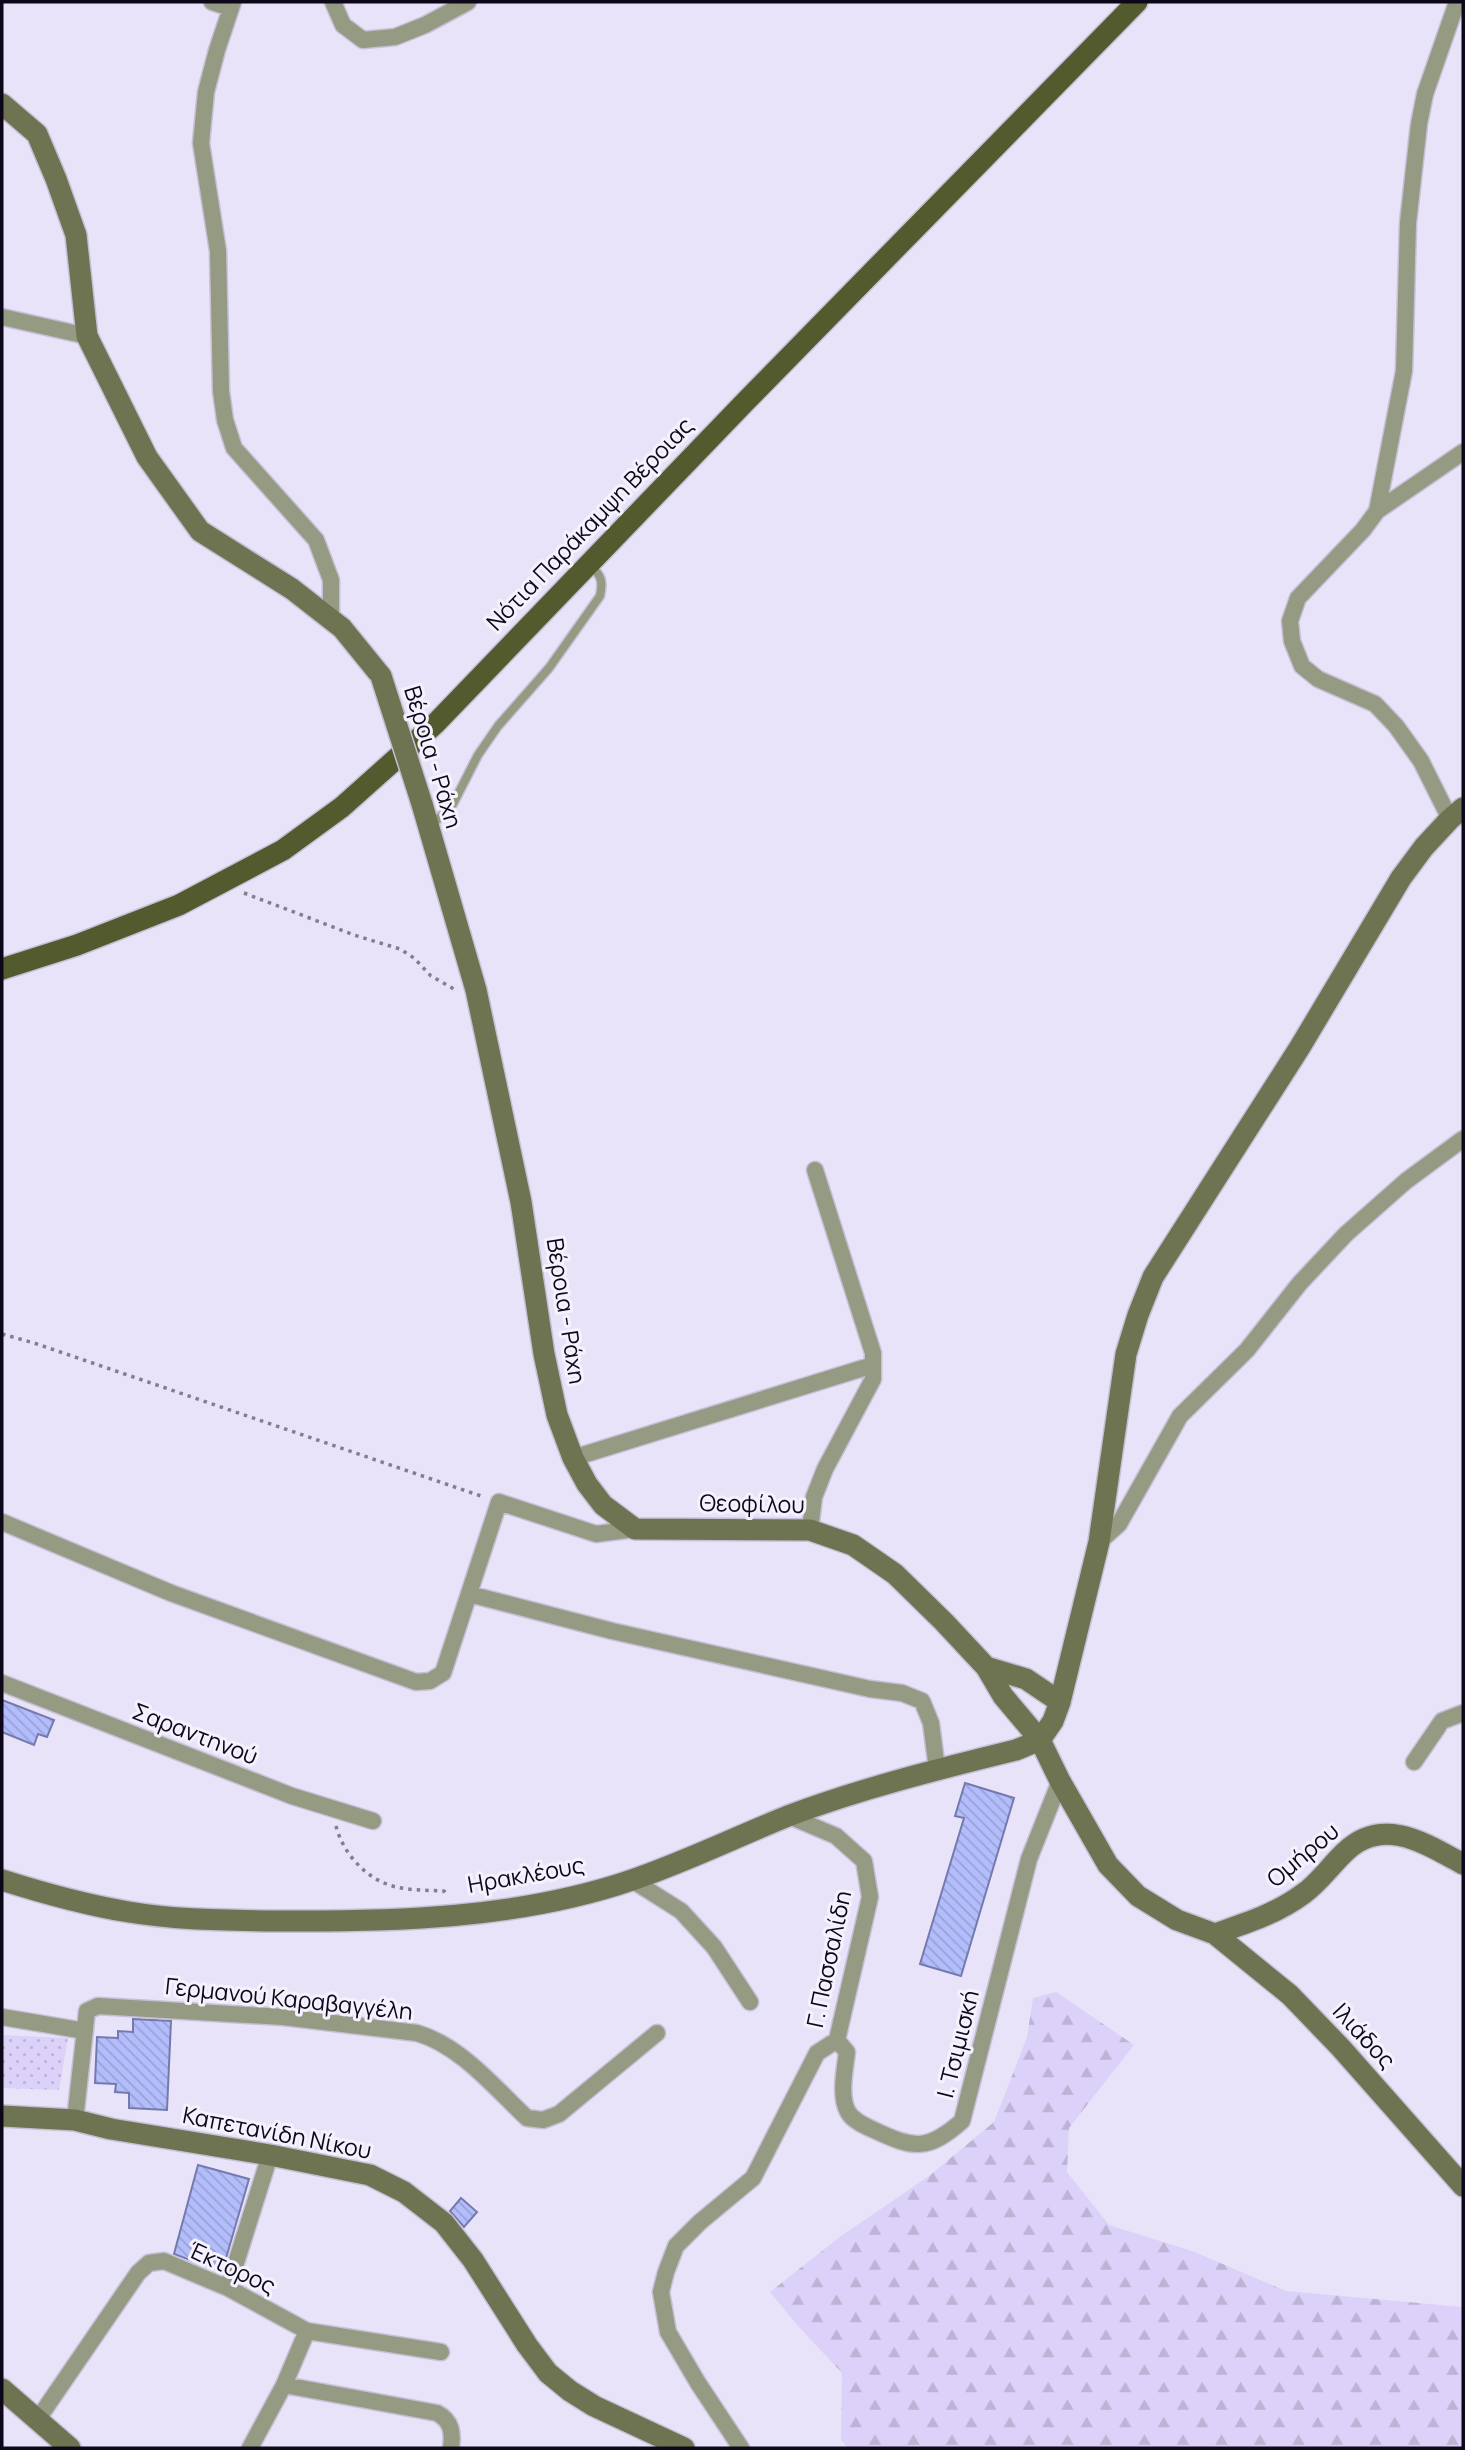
<svg xmlns="http://www.w3.org/2000/svg" width="1465" height="2450" font-family="Manrope,sans-serif">
	<style>
		.forest { fill: url(#forest-firs) }
		.park { fill: url(#park-dots) }
		.building { fill: url(#building-back-hatch); stroke: #737bad; stroke-width: 2 }
		.lines { fill: none; stroke-linecap: round; stroke-linejoin: round }
		.lane-casing { stroke: #c6c0d6; stroke-width: 11 }
		.street-casing { stroke: #c6c0d6; stroke-width: 19 }
		.secondary-casing { stroke: #c6c0d6; stroke-width: 24 }
		.primary-casing { stroke: #c6c0d6; stroke-width: 24 }
		.path { stroke: #837d92; stroke-width: 3.5; stroke-dasharray: 3.5 5; stroke-linecap: butt }
		.lane { stroke: #959a82; stroke-width: 8 }
		.street { stroke: #959a82; stroke-width: 16 }
		.secondary { stroke: #6e7451; stroke-width: 21 }
		.primary { stroke: #525a2e; stroke-width: 21 }
		.secondary-bridge-casing { stroke: #c6c0d6; stroke-width: 24; stroke-linecap: butt }
		.secondary-bridge { stroke: #6e7451; stroke-width: 21 }
		.labels { text-anchor: middle; stroke-width: 6; stroke-linejoin: round; paint-order: stroke }
		.street-label { font-size: 23px; fill: #0d0719; stroke: #f5f2fe }
	</style>
	<defs>
		<pattern id="forest-firs" width="22" height="20" patternUnits="userSpaceOnUse" patternTransform="scale(1.75)"><rect width="22" height="20" fill="#dcd2f9"/><path d="M5 1l3.5 6h-7zM16 11l3.5 6h-7z" fill="#bcb3d5"/></pattern>
		<pattern id="park-dots" width="8" height="8" patternUnits="userSpaceOnUse" patternTransform="scale(1.75)"><rect width="8" height="8" fill="#dcd2f9"/><path d="M2 2h.1M6 6h.1" fill="none" stroke="#bcb3d5" stroke-width="1.8" stroke-linecap="round"/></pattern>
		<pattern id="building-back-hatch" width="6" height="6" patternUnits="userSpaceOnUse" patternTransform="scale(1.75)"><rect width="6" height="6" fill="#b3bdfc"/><path d="M-1 5l2 2M0 0l6 6M5-1l2 2" fill="none" stroke="#99a1d7"/></pattern>
	</defs>
	<rect width="100%" height="100%" fill="#e9e3fa"/>
	<path class="forest" d="M1056,1992L1134,2045L1069,2128L1067,2172L1109,2225L1192,2251L1286,2291L1463,2307V2448H848L841,2440L842,2373L798,2326L770,2292L841,2236L929,2176L994,2122L1027,2037L1033,1998Z"/>
	<path class="park" d="M2,2035L68,2038L59,2090L2,2088Z"/>
	<path class="building" d="M2,1700L54,1720L47,1737L38,1734L34,1745L2,1732Z
		M965,1783L1014,1798L961,1976L920,1964L964,1818L955,1816Z
		M133,2019L171,2021L167,2110L129,2108V2093L115,2092L116,2084L95,2083L97,2037L118,2038V2031L133,2032Z
		M198,2165L249,2179L222,2272L174,2254Z
		M461,2198L477,2212L464,2227L450,2211Z"/>
	<g class="lines">
		<g class="lane-casing">
			<path id="lane" d="M430,827L453,804L478,755L498,726L549,668L600,596C603,582 602,576 591,566"/>
		</g>
		<g class="street-casing">
			<path id="street" d="M212,2L230,8
				M233,2L217,50L206,92L201,143L218,251L221,391L225,420L234,448L316,540L331,580V619
				M333,2L343,25L363,40L395,37L425,25L468,2
				M2,317L87,336
				M1377,511L1463,452
				M1450,819L1421,761L1396,726L1375,704L1318,679L1302,666L1292,641L1290,621L1298,598L1363,530L1377,511L1404,371L1408,223L1419,124L1425,94L1457,2
				M573,1458L873,1365
				M2,1522L171,1593L416,1682L430,1681L443,1673L499,1502L596,1534L635,1529
				M810,1530L814,1497L825,1469L873,1379V1353L815,1170
				M1099,1542L1119,1524L1180,1416L1247,1350L1300,1283L1346,1234L1406,1181L1463,1139
				M469,1594L612,1631L870,1689L902,1693L922,1701L931,1723L937,1769
				M2,1683L292,1796L373,1821
				M1414,1762L1442,1721L1463,1713
				M632,1880L681,1911L714,1947L750,2002
				M2,2017L85,2031
				M837,2040L847,2052C845,2069 839,2096 848,2112C853,2121 865,2126 874,2130C914,2149 928,2151 962,2121L1029,1859L1060,1781
				M75,2120L87,2011L98,2006L283,2017L417,2033C461,2046 494,2087 527,2118L543,2120L559,2114L657,2033
				M228,2288L270,2155
				M284,2385L437,2413C452,2421 453,2433 451,2448
				M38,2419L138,2273L149,2263L164,2261L228,2288L307,2331L441,2352
				M250,2448L284,2385L307,2331
				M741,2448L698,2383L668,2332L661,2292L666,2272L676,2246L700,2222L753,2178L817,2053L837,2040L870,1897L864,1861L836,1836L789,1816"/>
		</g>
		<g class="secondary-casing">
			<path id="secondary" d="M2,104L37,134L56,179L76,235L87,336L147,457L200,531L292,589L342,628L381,676
				M422,804L476,990L521,1202L544,1354L557,1415L573,1458L587,1484L603,1505L635,1529L810,1530L853,1545L895,1574L944,1622L986,1667L1003,1696L1040,1740L1060,1781L1108,1865L1138,1896L1177,1920L1215,1934L1290,1995L1341,2048L1463,2186
				M986,1667L1026,1679L1060,1702
				M1040,1740L1053,1721L1060,1702L1099,1542L1126,1354L1138,1315L1153,1277L1300,1047L1401,878L1424,847L1450,819L1463,808
				M2,1880C43,1893 86,1905 129,1912C176,1920 224,1920 272,1921C391,1922 518,1919 632,1880C685,1862 736,1837 788,1816C862,1788 939,1769 1016,1750L1040,1740
				M1215,1934C1246,1923 1276,1914 1303,1894C1319,1883 1331,1865 1345,1852C1383,1815 1426,1844 1463,1864
				M2,2116L75,2120L111,2129L270,2155L370,2175L404,2192L444,2223L473,2260L527,2345L548,2373L570,2391L594,2406L684,2448
				M2,2389L70,2448"/>
		</g>
		<g class="primary-casing">
			<path id="primary" d="M2,969L77,945L179,905L283,850L342,807L435,724L746,401L1137,2"/>
		</g>
		<path class="path" d="M244,893L354,935L400,949L414,958L431,976L454,989
			M2,1334L34,1343L484,1497
			M336,1826C342,1850 361,1873 384,1883C402,1891 425,1890 444,1891L448,1895"/>
		<use href="#lane" class="lane"/>
		<use href="#street" class="street"/>
		<use href="#secondary" class="secondary"/>
		<use href="#primary" class="primary"/>
		<g class="secondary-bridge-casing">
			<path id="secondary-bridge" d="M381,676L422,804"/>
		</g>
		<use href="#secondary-bridge" class="secondary-bridge"/>
	</g>
	<g class="labels">
		<g class="street-label">
			<text transform="translate(590 524) rotate(-46)" y="8">Νότια Παράκαμψη Βέροιας</text>
			<text transform="translate(433 757) rotate(73)" y="8">Βέροια - Ράχη</text>
			<text transform="translate(566 1311) rotate(81)" y="8">Βέροια - Ράχη</text>
			<text transform="translate(752 1504) rotate(1)" y="8">Θεοφίλου</text>
			<text transform="translate(195 1734) rotate(21)" y="8">Σαραντηνού</text>
			<text transform="translate(1303 1855) rotate(-40)" y="8">Ομήρου</text>
			<text transform="translate(526 1875) rotate(-10)" y="8">Ηρακλέους</text>
			<text transform="translate(829 1959) rotate(-78)" y="8">Γ. Πασσαλίδη</text>
			<text transform="translate(289 1999) rotate(6)" y="8">Γερμανού Καραβαγγέλη</text>
			<text transform="translate(1364 2036) rotate(47)" y="8">Ιλιάδος</text>
			<text transform="translate(958 2044) rotate(-76)" y="8">Ι. Τσιμισκή</text>
			<text transform="translate(277 2133) rotate(11)" y="8">Καπετανίδη Νίκου</text>
			<text transform="translate(232 2268) rotate(25)" y="8">Έκτορος</text>
		</g>
	</g>
	<rect width="1465" height="2450" fill="none" stroke="#0d0719" stroke-width="7"/>
</svg>
